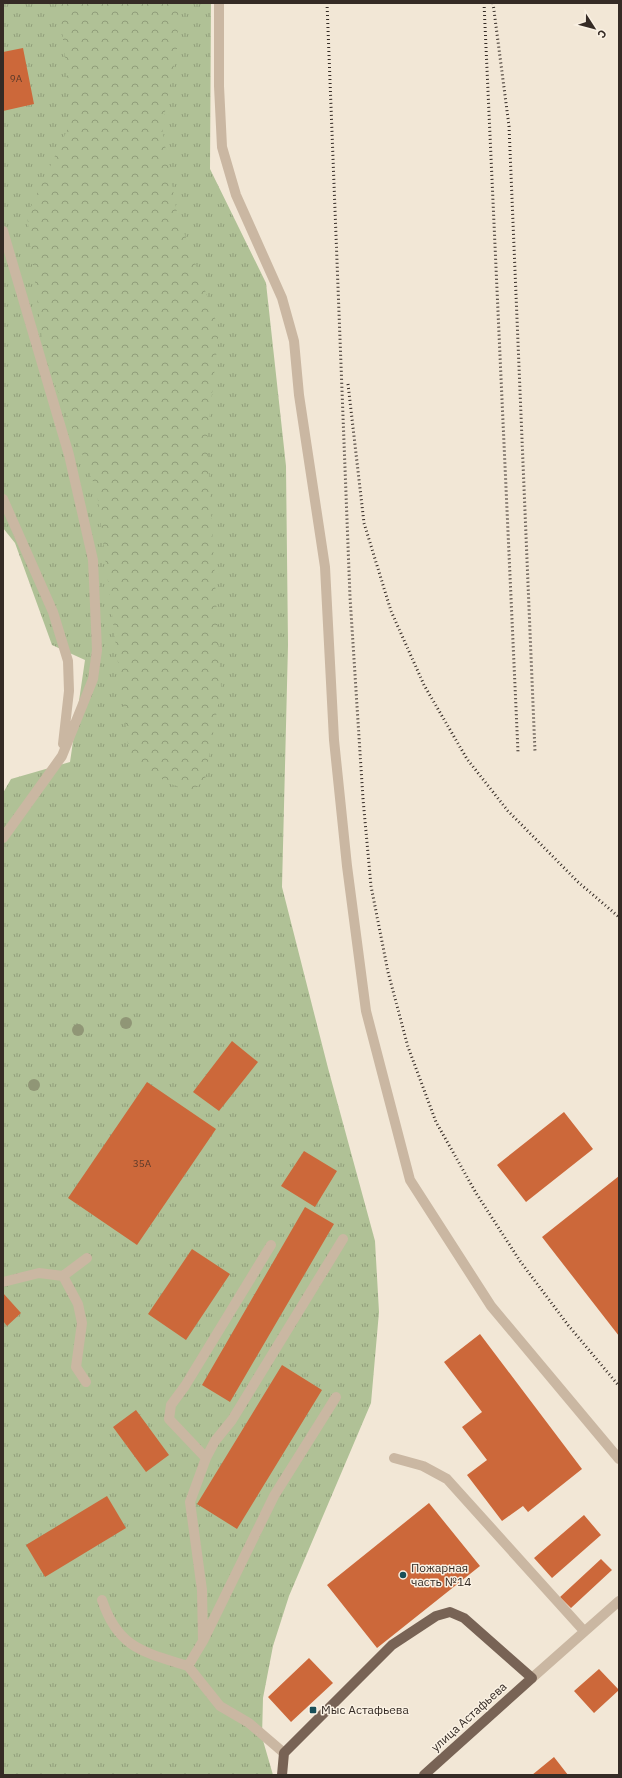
<svg xmlns="http://www.w3.org/2000/svg" width="622" height="1778" font-family="'IBM Plex Sans',sans-serif">
	<style>
		.grass { fill: url(#grass-tufts) }
		.forest { fill: url(#forest-crowns) }
		.building { fill: #cc683a }
		.lines { fill: none; stroke-linecap: round; stroke-linejoin: round }
		.lane { stroke: #cab7a2; stroke-width: 10 }
		.primary { stroke: #786355; stroke-width: 10 }
		.rail { stroke: #352b25; stroke-width: 3; stroke-dasharray: 1 3; stroke-linecap: butt }
		.tree { fill: #909676 }
		.poi-dot { fill: #194f58; stroke: #faf1e3; stroke-width: 1.5 }
		.labels { text-anchor: middle; stroke-width: 3; stroke-linejoin: round; paint-order: stroke }
		.number-label { font-size: 10px; fill: #5b3a2a }
		.poi-label { font-size: 12px; fill: #352b25; stroke: #faf1e3; text-anchor: start }
		.street-label { font-size: 12px; fill: #352b25; stroke: #faf1e3 }
	</style>
	<defs>
		<pattern id="grass-tufts" width="24" height="20" patternUnits="userSpaceOnUse"><rect width="24" height="20" fill="#b0c196"/><path d="M3 7l-1-3M5 7V3M7 7l1-3M15 17l-1-3M17 17v-4M19 17l1-3" fill="none" stroke="#909d7a"/></pattern>
		<pattern id="forest-crowns" width="20" height="18" patternUnits="userSpaceOnUse"><rect width="20" height="18" fill="#b0c196"/><path d="M2 6a3 3 0 1 1 6 0M12 15a3 3 0 1 1 6 0" fill="none" stroke="#909d7a"/></pattern>
	</defs>
	<rect width="100%" height="100%" fill="#f2e7d6"/>
	<path class="grass" d="M3,3H211L210,169L266,283L286,466L288,645L282,887L328,1068L375,1241L379,1312L371,1403L289,1596L273,1646L263,1698L262,1737L273,1775H3V793L11,779L70,762L85,660L52,645L15,543L3,528Z"/>
	<path class="forest" d="M59,3H179L177,48L162,128L177,213L219,329L207,440L221,687L205,780L189,793L158,777L130,760L97,492L44,356L27,215L72,120Z"/>
	<path class="building" d="M23,48L34,104L3,111V52Z
		M232,1041L258,1062L219,1111L193,1092Z
		M147,1082L216,1129L137,1245L68,1198Z
		M564,1112L593,1149L526,1202L497,1165Z
		M304,1151L337,1171L315,1207L281,1186Z
		M619,1176V1336L542,1237Z
		M305,1207L334,1224L230,1402L202,1385Z
		M192,1249L230,1274L186,1340L148,1314Z
		M3,1293L21,1313L7,1326L3,1321Z
		M480,1334L582,1469L528,1512L523,1506L502,1521L467,1475L487,1460L462,1427L482,1412L444,1362Z
		M282,1365L322,1390L237,1529L197,1504Z
		M136,1410L169,1455L146,1472L113,1427Z
		M107,1496L126,1528L45,1577L26,1545Z
		M429,1503L480,1566L377,1648L327,1585Z
		M584,1515L601,1535L552,1578L534,1558Z
		M601,1559L612,1570L571,1608L560,1597Z
		M309,1658L333,1683L291,1722L268,1697Z
		M599,1669L619,1690L594,1713L574,1691Z
		M554,1757L568,1775H532Z"/>
	<g class="lines">
		<path class="lane" d="M219,3V86L222,147L236,195L282,298L294,341L299,395L325,567L334,740L347,866L366,1011L410,1180L491,1306L619,1459
			M3,231L69,455L93,560L97,650L93,679L62,756L3,838
			M3,499L53,612L68,661L69,691L63,744
			M63,1276L78,1304L82,1323L76,1367L86,1382
			M3,1282L39,1273L63,1276L87,1258
			M206,1458L169,1419L171,1405L185,1386L271,1245
			M394,1458L423,1466L447,1479L584,1631
			M102,1600C118,1648 143,1652 188,1666
			M203,1641L202,1590L190,1502L206,1458L215,1441L232,1420L343,1239
			M532,1678L619,1601
			M284,1753L249,1723L220,1706L188,1666L203,1641L274,1496L336,1397"/>
		<path class="primary" d="M282,1775L284,1753L392,1645L436,1616L450,1612L464,1618L532,1678L424,1775"/>
		<path class="rail" d="M327,3L350,597L363,799L371,886L388,972L408,1047L436,1122L476,1193L520,1261L568,1325L619,1386
			M484,3L518,752
			M493,3L509,126L535,752
			M348,384L364,523L391,611L424,685L467,759L508,811L578,882L619,917"/>
	</g>
	<g class="tree">
		<circle cx="126" cy="1023" r="6"/>
		<circle cx="78" cy="1030" r="6"/>
		<circle cx="34" cy="1085" r="6"/>
	</g>
	<g class="poi-dot">
		<circle cx="403" cy="1575" r="4"/>
		<rect x="309" y="1706" width="8" height="8" rx="2"/>
	</g>
	<g class="labels">
		<g class="number-label">
			<text x="16" y="82">9А</text>
			<text x="142" y="1167">35А</text>
		</g>
		<g class="poi-label">
			<text x="411" y="1572">Пожарная<tspan x="411" dy="14">часть №14</tspan></text>
			<text x="321" y="1714">Мыс Астафьева</text>
		</g>
		<g class="street-label">
			<text transform="translate(469 1717) rotate(-42)" y="4">улица Астафьева</text>
		</g>
	</g>
	<rect width="622" height="1778" fill="none" stroke="#352b25" stroke-width="8"/>
	<g transform="translate(594 28) rotate(126)" stroke="#faf1e3" stroke-width="3" paint-order="stroke">
	<path d="M0-3L7 15L0 10L-7 15Z" fill="#352b25"/>
	<text y="-6" font-size="11" font-weight="bold" text-anchor="middle" fill="#352b25">С</text>
	</g>
</svg>
